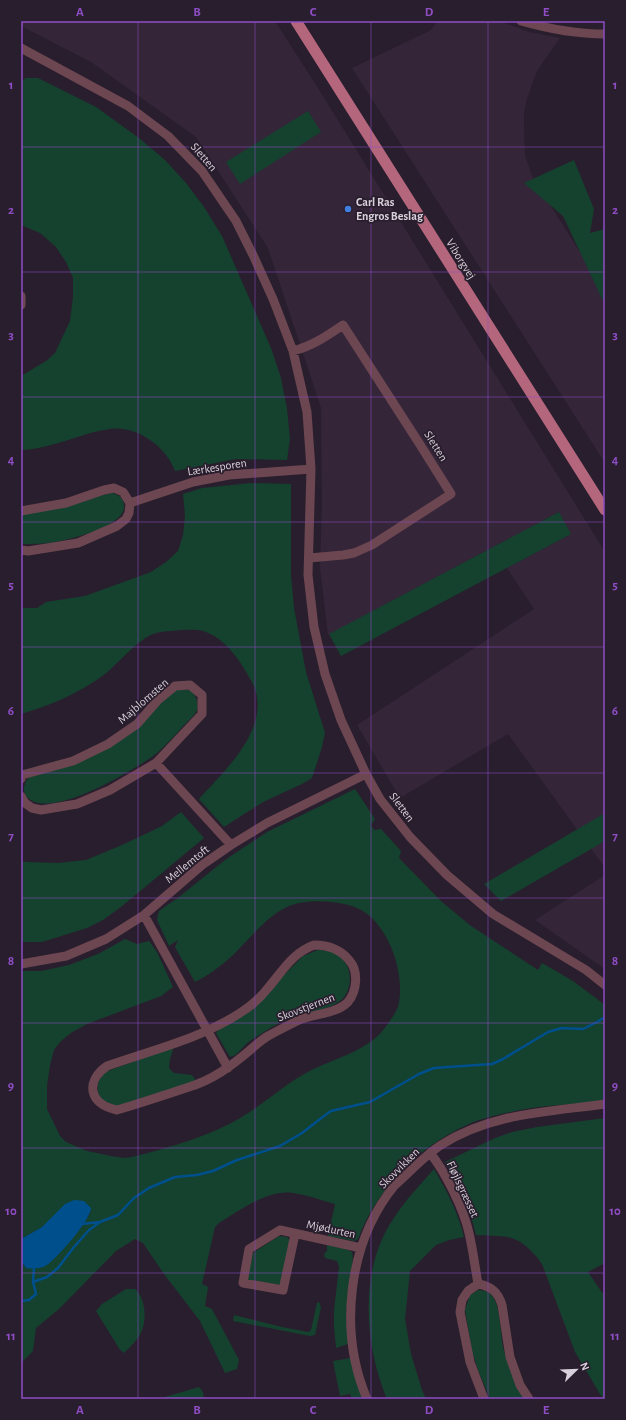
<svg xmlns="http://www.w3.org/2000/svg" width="626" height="1420" font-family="'Alegreya Sans',sans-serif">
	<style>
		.built { fill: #342539 }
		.green { fill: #14422f }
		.water { fill: #004f8d }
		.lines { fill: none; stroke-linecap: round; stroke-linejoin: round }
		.stream { stroke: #004f8d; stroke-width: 2.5 }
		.minor { stroke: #6c4650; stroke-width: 9 }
		.major { stroke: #b4667d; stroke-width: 11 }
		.grid { fill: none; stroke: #8e4dc5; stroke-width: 1; stroke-opacity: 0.55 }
		.shop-dot { fill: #3f7fe0; stroke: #291e2d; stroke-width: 1.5 }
		.labels { text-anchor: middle; stroke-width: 3.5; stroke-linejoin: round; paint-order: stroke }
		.street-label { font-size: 12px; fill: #d8d1db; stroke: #291e2d }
		.poi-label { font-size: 12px; font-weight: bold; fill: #d8d1db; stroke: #291e2d; text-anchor: start }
		.neatline { fill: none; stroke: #8e4dc5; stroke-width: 1.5 }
		.grid-label { font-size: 13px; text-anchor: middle; font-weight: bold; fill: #8e4dc5 }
	</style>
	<rect width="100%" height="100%" fill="#291e2d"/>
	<path class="built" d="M21,21H275L318,88L605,552V868L508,734L400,798L357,725L534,609L507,568L571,534L559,512L328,635L320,568L322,504L321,408L268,248L196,137L91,62L21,26Z
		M437,21H499L529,32L560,38L543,62L536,73L527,99L524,112V127L525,155L532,176L605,292V463L352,68L431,30Z
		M605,875V969L535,920Z"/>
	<path class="green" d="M26,78H38L96,107L139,138L165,160L186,183L204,207L222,236L271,348L281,378L287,409L290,439L287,460L236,459L175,471C173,466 170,460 166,455C154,439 131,426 110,429C80,433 52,449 21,450V376L46,361L55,353L70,321L73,297V278L66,262L56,247L40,233L21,225V81Z
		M308,111L321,132L240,184L226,162Z
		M574,160L594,209L590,233L605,229V305L563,216L524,183Z
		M251,483L291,484V575L294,608L306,672L325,733L322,747L312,778L304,783L263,802L224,827L199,799C226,769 274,726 252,682C241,662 226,638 203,631C194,629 182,630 172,631C163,631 151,633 144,639C128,650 116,666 101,677C77,694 49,706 21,714V608H37L46,602L85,596L151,572L166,562L178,551L183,535L185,515L183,494L202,488Z
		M112,493C119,495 123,498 124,505C127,526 71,539 55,542C44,544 32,544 21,544V514Z
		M559,512L571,534L341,656L329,634Z
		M175,690C179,690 184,689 188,690C195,691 199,703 197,710C195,715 189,720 185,724C175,735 165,747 153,756C132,771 51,820 28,798C21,791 24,783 29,777L82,760Z
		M355,789L375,819L371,825L374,830L381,829L401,851L399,858L442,902L471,926L538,970L542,963L573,981L605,1005V1099C582,1105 556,1104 532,1108C513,1111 494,1115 476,1121C423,1142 378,1186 358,1239L354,1241L328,1236L335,1204C321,1200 307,1195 293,1193C268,1189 239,1211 219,1223L215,1227L202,1284L208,1287L205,1306L212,1309L239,1360L237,1369L225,1373L200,1321L164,1274L143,1243L135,1239L116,1251L59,1309L36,1328L33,1351L21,1363V1261L26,1268L80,1229L91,1212L53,1218L42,1227L21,1239V971H41L69,965L98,954L125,939L137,944L149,941L157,952L173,987L161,996L87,1024L71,1033L60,1042L54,1050L50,1065L47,1086V1109L60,1136L66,1142L87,1151L111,1156L124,1158L132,1157C168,1148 214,1135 245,1115C266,1102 284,1085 306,1073C333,1058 369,1052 387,1025C391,1019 398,1010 399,1003C404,973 391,932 366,913C349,900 308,898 289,906C266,916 250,939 233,955C221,966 209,975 195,982L175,947L178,940L169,946L157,920L159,911L179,897L225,860L267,832Z
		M181,812L204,838L121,907L103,920L87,928L42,942H21V861L26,862L58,863L86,860L122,845L162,826Z
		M605,813V841L501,901L484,884Z
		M318,950C328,950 336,952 343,960C353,970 352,992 340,1001C328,1010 310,1011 297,1016C284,1020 272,1026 261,1034C256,1037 251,1040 246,1044C241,1049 237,1056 230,1057L216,1033L220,1028L283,976L303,956Z
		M174,1047L170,1059L169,1068L174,1073L192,1075L196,1081L117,1106L101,1100C96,1090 96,1080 105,1072Z
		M605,1118V1263L588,1272L601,1291L605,1295V1399H603L575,1352L542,1264C536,1255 525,1243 514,1239C506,1235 485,1236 476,1235C470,1207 458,1187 445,1162L495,1138L512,1132L537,1127Z
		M434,1169C447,1191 458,1212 464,1237L449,1240L436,1245L410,1271L405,1319L411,1354L422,1390L426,1399H387C365,1346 359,1275 390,1224C402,1204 418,1187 434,1169Z
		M279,1236L287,1237L290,1241L280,1285L248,1280L247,1277L253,1253Z
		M327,1245L346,1249L352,1252C355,1262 347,1292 347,1305C346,1318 347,1331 348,1344L336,1348L334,1326V1310L339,1267L337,1261L325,1258L324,1254L327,1251Z
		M126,1289H135C145,1297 147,1319 142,1330C139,1339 131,1346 124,1353L120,1350L96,1311L102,1304Z
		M478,1290C486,1290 492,1293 495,1301C500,1309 501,1336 503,1347C507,1365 517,1382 525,1399H490L478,1370L472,1351L465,1310L470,1295Z
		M319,1302L321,1307L315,1335L310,1336L233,1321L234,1315L282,1327L308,1332L311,1330L317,1303Z
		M351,1358L363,1399H352L350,1394L340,1396L333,1361Z
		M199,1387L203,1392L204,1399H158Z"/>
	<path class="water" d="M74,1200L84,1201L91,1208C91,1220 57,1258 47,1265C40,1269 33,1269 26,1268L21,1261V1239L42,1227L65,1204Z"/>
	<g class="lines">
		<path class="stream" d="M82,1224L100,1222L118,1215L134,1198L149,1188L175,1177L197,1175L213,1171L237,1160L280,1146L302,1133L324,1116L331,1111L370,1102L419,1074L434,1068L492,1064L503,1059L548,1032L562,1028L583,1029L597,1022L605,1017
			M33,1282L47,1277L58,1268L74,1247L89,1230L100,1222
			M21,1301L29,1300L36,1294L33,1282L34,1268"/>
		<path class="minor" d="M521,21C549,29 576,34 605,34
			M21,48L128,106L168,136L202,171L236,221L253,255L273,299L293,351L307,412L311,469L308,575L314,627L325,674L341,720L366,774L380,799L410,837L447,875L493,914L586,970L605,985
			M21,296V305
			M293,351C312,346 327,336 343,325L419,443L451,494L372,545L354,553L343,555L309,558
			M130,503L193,482L229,475L311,469
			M21,511L66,503L104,490L114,488L123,492L130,503L129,513L126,519L117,526L78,543L28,551L21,550
			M156,763L231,845
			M21,779L22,775L73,761L108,744L137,724L158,700L175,686L190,685L202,695V714L156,763L110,790L77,804L41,810L32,808L25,803L21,796
			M144,915L228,1068
			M314,945C328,945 340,949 349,960C359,971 357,991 348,1002C335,1015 313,1013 297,1021C287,1026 277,1031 268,1036C261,1040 255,1046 249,1051C230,1067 212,1080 189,1087C165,1095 141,1103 117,1110C90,1105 84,1082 107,1066C152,1050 200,1039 240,1013C250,1007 261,997 268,988C282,972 292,953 314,945Z
			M21,964L66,956L106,939L144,915L202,865L231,845L267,823L366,774
			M430,1153C445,1171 464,1210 469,1233C473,1250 475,1267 478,1284
			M295,1234L283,1290L243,1283L249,1249L280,1230L361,1248
			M367,1399C338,1331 348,1242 395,1185C410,1172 424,1156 441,1145C491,1113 548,1112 605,1104
			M484,1399L470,1362L460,1312L462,1300L468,1291L478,1284C491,1286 498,1292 502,1305L510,1357L520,1385L529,1399"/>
		<path class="major" d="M296,21L605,510"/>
	</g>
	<path class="grid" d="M138,21V1399M255,21V1399M371,21V1399M488,21V1399M21,147H605M21,272H605M21,397H605M21,522H605M21,647H605M21,773H605M21,898H605M21,1023H605M21,1148H605M21,1273H605"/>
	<circle class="shop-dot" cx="348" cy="209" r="4"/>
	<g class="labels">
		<g class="street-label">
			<text transform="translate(204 157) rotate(49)" y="4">Sletten</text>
			<text transform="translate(461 259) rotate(58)" y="4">Viborgvej</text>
			<text transform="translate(436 446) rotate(58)" y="4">Sletten</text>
			<text transform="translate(217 467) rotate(-9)" y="4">Lærkesporen</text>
			<text transform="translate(143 701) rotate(-41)" y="4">Majblomsten</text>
			<text transform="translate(402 807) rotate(53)" y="4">Sletten</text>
			<text transform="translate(187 864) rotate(-39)" y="4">Mellemtoft</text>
			<text transform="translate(306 1007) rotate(-21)" y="4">Skovstjernen</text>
			<text transform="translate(399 1168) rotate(-45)" y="4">Skovvikken</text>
			<text transform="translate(463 1189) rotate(65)" y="4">Fløjlsgræsset</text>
			<text transform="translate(331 1229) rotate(12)" y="4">Mjødurten</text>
		</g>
		<g class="poi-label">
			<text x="356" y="206">Carl Ras<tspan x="356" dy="14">Engros Beslag</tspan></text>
		</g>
	</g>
	<rect width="626" height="1420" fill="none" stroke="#291e2d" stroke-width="44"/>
	<g transform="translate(576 1370) rotate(67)" stroke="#291e2d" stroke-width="3" paint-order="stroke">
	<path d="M0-3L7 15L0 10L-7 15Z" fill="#d8d1db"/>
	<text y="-6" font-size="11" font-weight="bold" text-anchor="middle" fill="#d8d1db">N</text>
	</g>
	<rect x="22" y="22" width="582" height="1376" class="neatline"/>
	<g class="grid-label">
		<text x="80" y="16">A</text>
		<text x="197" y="16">B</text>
		<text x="313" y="16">C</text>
		<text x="429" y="16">D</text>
		<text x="546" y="16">E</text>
		<text x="11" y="89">1</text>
		<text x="615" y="89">1</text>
		<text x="11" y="214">2</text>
		<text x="615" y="214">2</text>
		<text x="11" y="339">3</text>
		<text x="615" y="339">3</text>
		<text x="11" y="464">4</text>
		<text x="615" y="464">4</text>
		<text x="11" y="589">5</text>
		<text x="615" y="589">5</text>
		<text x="11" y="715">6</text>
		<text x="615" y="715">6</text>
		<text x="11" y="840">7</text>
		<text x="615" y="840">7</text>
		<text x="11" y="965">8</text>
		<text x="615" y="965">8</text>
		<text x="11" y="1090">9</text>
		<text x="615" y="1090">9</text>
		<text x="11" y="1215">10</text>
		<text x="615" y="1215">10</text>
		<text x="11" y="1340">11</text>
		<text x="615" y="1340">11</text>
		<text x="80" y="1414">A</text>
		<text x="197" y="1414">B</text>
		<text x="313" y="1414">C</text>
		<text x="429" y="1414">D</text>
		<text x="546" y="1414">E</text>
	</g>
</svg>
